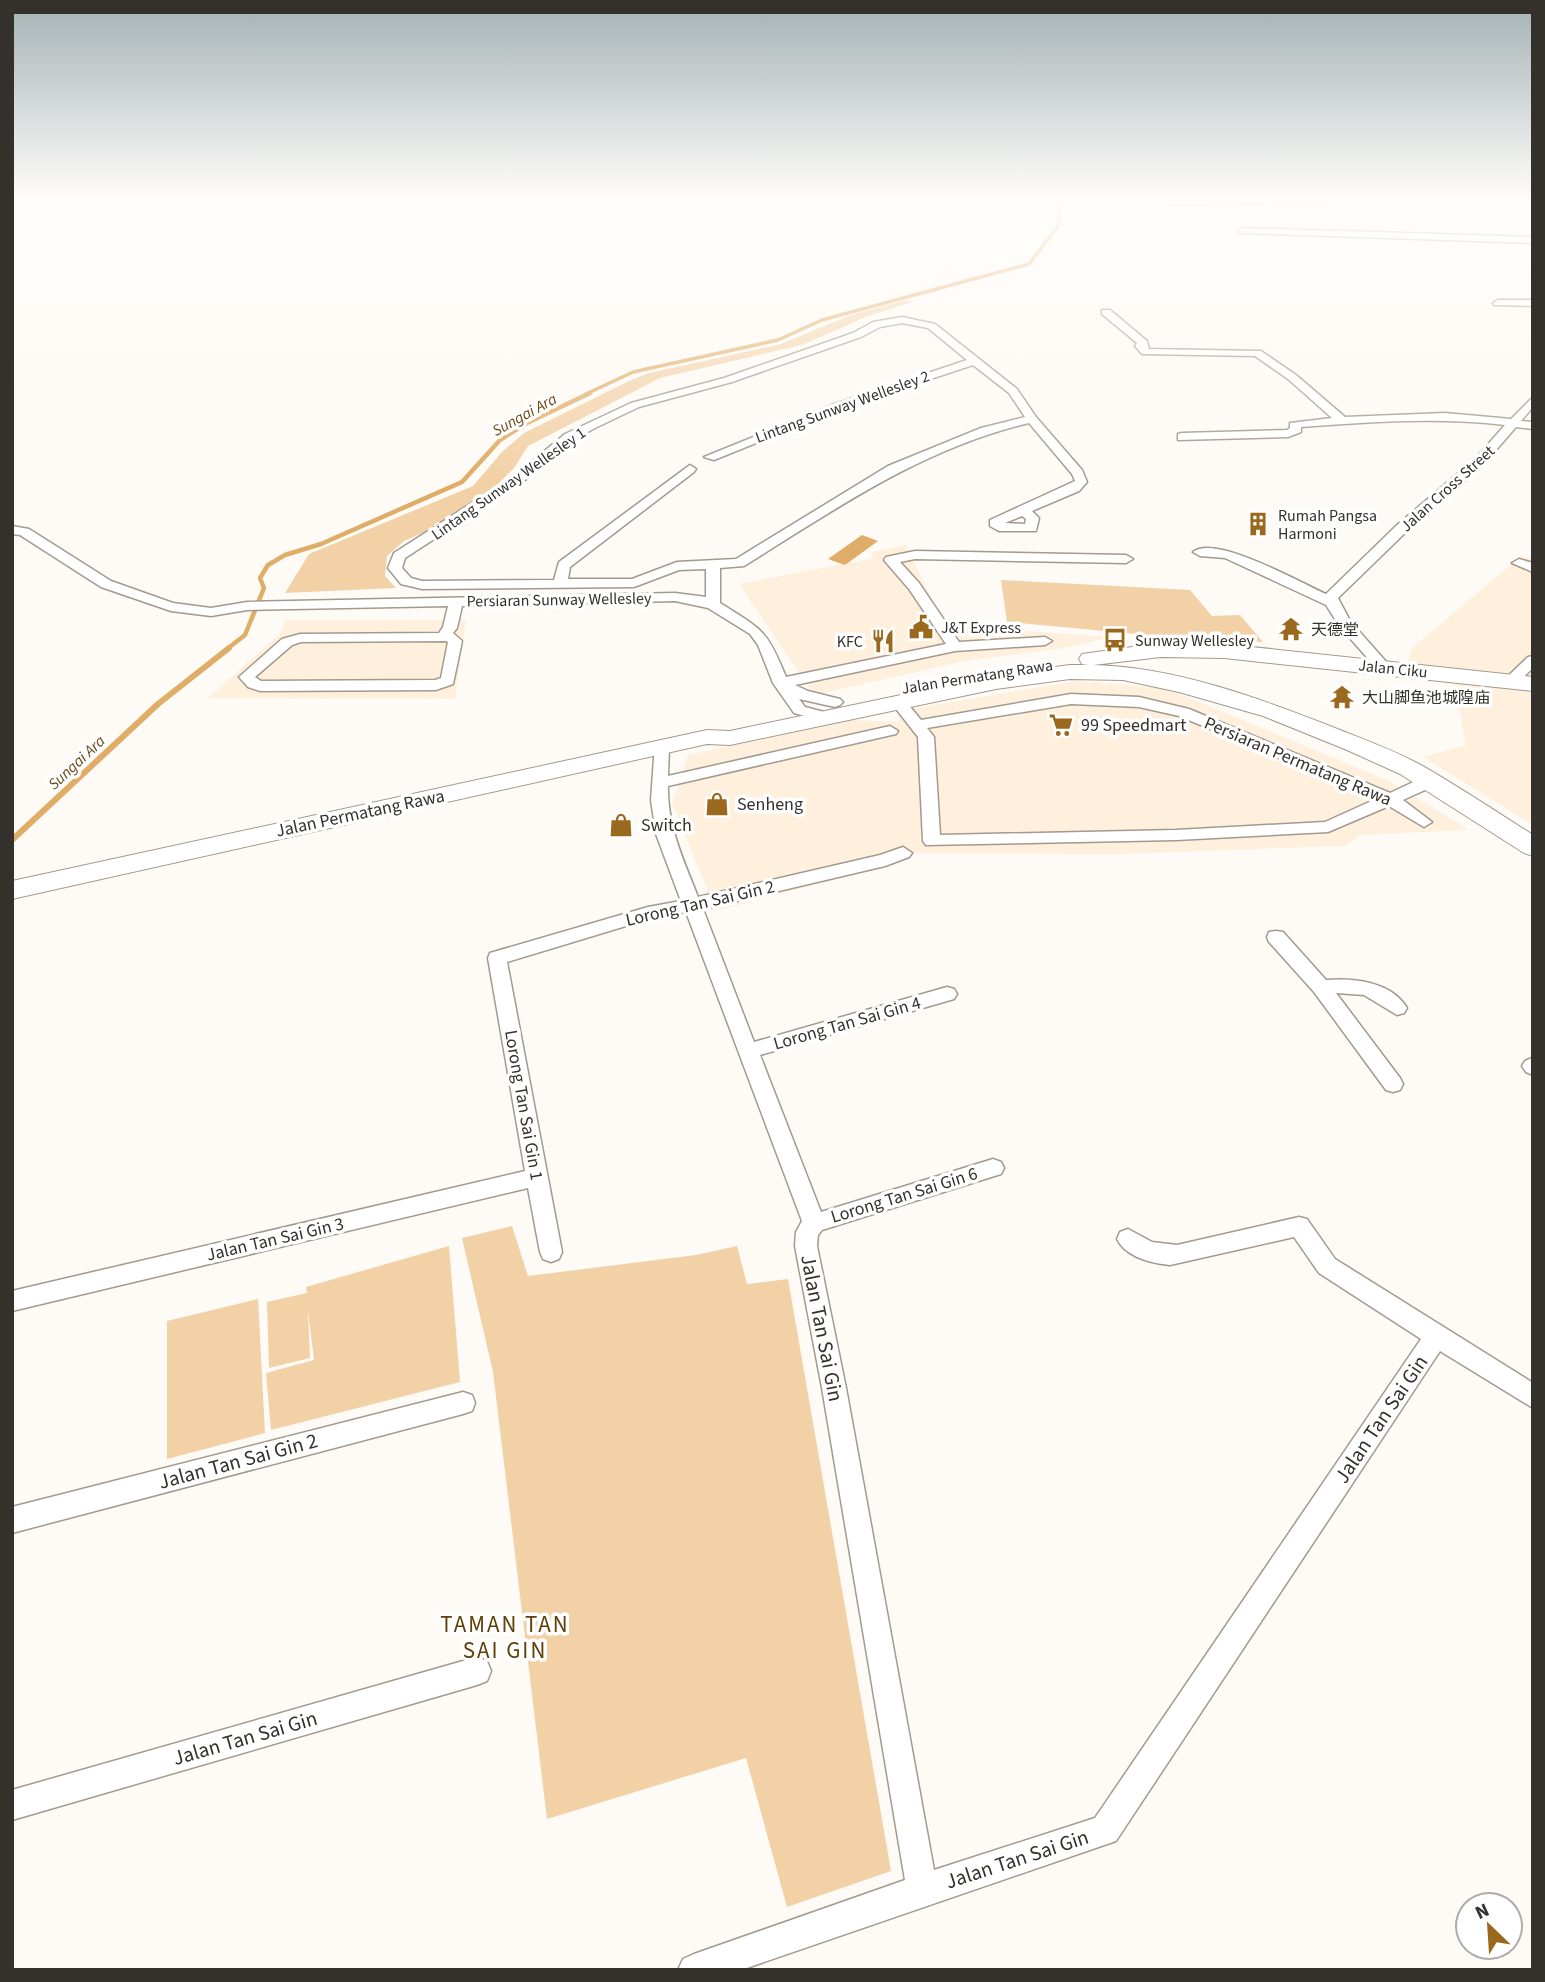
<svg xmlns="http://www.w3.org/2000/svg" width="1545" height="1982" font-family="'Source Sans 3','Noto Sans SC',sans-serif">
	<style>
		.built { fill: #fff0dd }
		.green { fill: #f2d1a7 }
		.water { fill: #e0ad68 }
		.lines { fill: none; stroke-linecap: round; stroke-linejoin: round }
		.stream-far2 { stroke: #e0ad68; stroke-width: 3.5 }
		.stream-far1 { stroke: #e0ad68; stroke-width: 4.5 }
		.stream { stroke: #e0ad68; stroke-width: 6 }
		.street-casing { stroke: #a39a8f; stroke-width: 3 }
		.primary-casing { stroke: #a39a8f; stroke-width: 2 }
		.street { fill: #fff; fill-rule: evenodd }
		.primary { fill: #fff; fill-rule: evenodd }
		.labels { text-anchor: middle; stroke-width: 7; stroke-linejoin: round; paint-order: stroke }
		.far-street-label { font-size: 16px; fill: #34302c; stroke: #fff }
		.far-water-label { font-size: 16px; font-style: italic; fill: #6e4b17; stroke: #fff }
		.far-poi-label { font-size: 16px; fill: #34302c; stroke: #fff; text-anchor: start }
		.poi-label { font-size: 18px; fill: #34302c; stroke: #fff; text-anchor: start }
		.street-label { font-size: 18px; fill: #34302c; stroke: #fff }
		.near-street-label { font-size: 21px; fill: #34302c; stroke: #fff }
		.near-neighbourhood-label { font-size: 23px; letter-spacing: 2px; fill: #614009; stroke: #fff }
	</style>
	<rect width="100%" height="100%" fill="#fefaf5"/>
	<path class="built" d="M906,545L944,625L1110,637L1069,647L960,662L824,693L810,689L739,584L874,558L871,552Z
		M1521,556L1533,559V825L1423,757L1466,745L1455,686L1436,669L1408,664L1411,649Z
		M286,620H466L455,699L208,698L280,634Z
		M1076,681L1166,688L1389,781L1469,830L1360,835L1345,846L1116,854L910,853L898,863L716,911L672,803L688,755L852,720L899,722L898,711Z"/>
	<path class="green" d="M906,300L912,302L866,317L802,345L660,378L528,446L514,468L491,491L452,520L404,541L387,556L385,576L396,588L285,593L309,554L473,486L502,452L524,433L631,380L649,373L781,344L851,315Z
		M1001,580L1190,590L1212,616L1240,615L1263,642L1181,638L1007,622Z
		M512,1226L528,1276L696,1255L737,1246L747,1284L788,1279L891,1871L787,1907L746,1758L547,1819L493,1372L462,1238Z
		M449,1246L460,1382L271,1430L266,1373L314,1360L308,1310L310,1358L269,1368L267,1302L307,1293L306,1287Z
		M258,1299L265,1433L167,1459V1321Z"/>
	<path class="water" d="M862,535L878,541L845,565L828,559Z"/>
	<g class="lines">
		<path class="stream-far2" d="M586,394L633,372L778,340L822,320L1029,264L1059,225L1060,198"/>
		<path class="stream-far1" d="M227,649L245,635L264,588L260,578L268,565L285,555L321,544L462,482L500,440L527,423L590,393"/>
		<path class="stream" d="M12,840L158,704L229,648"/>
		<g class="street-casing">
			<path id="street" d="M1265,198H1488L1484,201L1170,205L1166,202L1170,199Z
				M1243,228L1533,237V243L1240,233L1238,231Z
				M1498,300H1533V306L1494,305L1493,303Z
				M1102,310H1110L1147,341L1149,349L1261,351L1296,375L1345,417L1445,413L1511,419L1533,397V407L1521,421L1533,422V429L1516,427L1484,464L1406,532L1338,598L1350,621L1389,665L1391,668L1389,671H1379L1340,627L1326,605L1225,558L1200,556L1193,552C1215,534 1301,583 1326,594L1396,526L1476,458L1505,425C1437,417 1369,422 1301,427V432L1288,437L1178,440V434L1182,433L1287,430L1290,428V423L1332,418L1288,379L1255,356L1142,354L1135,346L1137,343L1102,314Z
				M902,317L935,324L1017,389L1036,417L1082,470L1087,482L1079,491L1032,511L1039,518L1036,531H999L990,526V520L1075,481L1072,474L1029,423C921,449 837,508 744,566L720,568V603C763,630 767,630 786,677L946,644L909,589L884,560L886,557L915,551L1126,555L1133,559L1126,563L915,559L900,562L919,583L959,642L1045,637L1052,641L1045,645L955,651L795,685L808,691L840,699L843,702L840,705L835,707L799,699L805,707L828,713L831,716L828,719L823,721L794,713L773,683L758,645L750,634L708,608L675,601L462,606L457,628L453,633L462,641L453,684L436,690L260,691L248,687L239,677L282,639L300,634L439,633L443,627L448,606L247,610L211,616L171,611L101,587L20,535L12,534V526L29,529L111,581L173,603L211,608L247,602L675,593L706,597V569L679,570L634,587L422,589L401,584L388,568L394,553L517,474L565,434L631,403L724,378L853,333L873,322ZM902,323L928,328L967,360L835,404L704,457L714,460L843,408L973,365L1009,393L1025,417L981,428L888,466L736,559L677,562L632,579H568L570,567L694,472L696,469L690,465L559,562L554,580L422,581L411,578L402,568L405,558L525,480L573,440L595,428L639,407L732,382L861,337L880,327ZM1022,516L1026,519L1025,524L1005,523ZM301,642L446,641L448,642L441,678L435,680L261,681L255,677L292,645Z
				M1519,559L1533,563V572L1512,563Z
				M1533,656V668L1516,684H1506L1503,681L1506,678L1528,657Z
				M1071,694L1139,697L1189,709L1390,793L1424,777H1436L1438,781L1436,785L1403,800L1432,822L1424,827L1389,806L1328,832L1176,840L926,845L923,841L918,737L890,701L893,698H903L921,720ZM1071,704L1139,707L1179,716L1376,799L1325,822L1176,830L940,835L934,737L927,728Z
				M890,726L898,731L896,734L668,786C667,826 684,861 698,897L880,855L903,847L912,853L909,857L885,866L703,909L754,1042L947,987L954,989L957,994L954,999L760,1055L821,1212L993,1159L1001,1162L1004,1168L1001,1174L822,1230L818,1235L817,1246L846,1388L934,1870L1095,1818L1421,1339L1319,1273L1294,1237L1170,1265C1151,1263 1126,1257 1117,1239L1120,1232L1128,1229L1152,1242L1177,1245L1299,1217L1307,1219L1335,1259L1533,1383V1408L1440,1351L1116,1841L741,1970H678L683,1959L694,1954L905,1880L822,1388L795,1246L796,1232L802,1221L686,912L649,919L507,962L562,1252L559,1259L551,1262L543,1259L540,1252L528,1188L12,1311V1291L525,1171L488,958L490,953L648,907L681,901L656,834L651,800L655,744L661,742L669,747L668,776Z
				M1276,931L1283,932L1326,980C1353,978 1391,981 1407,1008L1404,1013L1397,1015L1364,995L1336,993L1400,1078L1403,1084L1400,1090L1393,1092L1386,1090L1314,992L1269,942L1267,937L1269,932Z
				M1532,1058L1533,1059V1075L1526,1072L1522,1066L1525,1061Z
				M463,1392L472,1395L475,1403L472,1411L463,1414L12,1533V1507Z
				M477,1657L487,1661L491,1671L487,1681L477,1685L12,1820V1790Z"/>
		</g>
		<g class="primary-casing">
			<path id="primary" d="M1161,643L1224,644L1533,677V691L1224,658L1161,657L1093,665C1175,667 1259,698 1335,728C1363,739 1393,750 1419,764C1458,786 1495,811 1533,835V856L1524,853L1400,774L1347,750L1263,716L1179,692L1123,680L1070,679L996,689L730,745L707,744L12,899V881L707,730L730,731L996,675L1070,665H1088L1082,664L1079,659L1082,654Z"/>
		</g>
		<use href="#street" class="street"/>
		<use href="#primary" class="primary"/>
	</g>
	<linearGradient id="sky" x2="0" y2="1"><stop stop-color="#a5b1b5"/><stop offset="0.42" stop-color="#fffdfa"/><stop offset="1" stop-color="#fffdfa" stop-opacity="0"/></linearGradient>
	<rect width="1545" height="476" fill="url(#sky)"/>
	<defs>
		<g id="building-bare" transform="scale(1.89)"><path d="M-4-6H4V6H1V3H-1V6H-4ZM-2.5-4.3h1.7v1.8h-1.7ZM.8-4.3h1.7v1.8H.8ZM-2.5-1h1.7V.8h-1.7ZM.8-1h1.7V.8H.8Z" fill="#9a691d" stroke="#fff" stroke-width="2.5" paint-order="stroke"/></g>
		<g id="civic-bare" transform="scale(1.89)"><path d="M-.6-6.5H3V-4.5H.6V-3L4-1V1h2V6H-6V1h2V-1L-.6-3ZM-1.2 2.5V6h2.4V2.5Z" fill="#9a691d" stroke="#fff" stroke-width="2.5" paint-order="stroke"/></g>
		<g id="temple-bare" transform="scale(1.89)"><path d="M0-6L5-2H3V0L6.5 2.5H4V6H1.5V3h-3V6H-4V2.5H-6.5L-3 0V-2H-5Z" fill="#9a691d" stroke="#fff" stroke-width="2.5" paint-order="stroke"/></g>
		<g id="bus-bare" transform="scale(1.89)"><path d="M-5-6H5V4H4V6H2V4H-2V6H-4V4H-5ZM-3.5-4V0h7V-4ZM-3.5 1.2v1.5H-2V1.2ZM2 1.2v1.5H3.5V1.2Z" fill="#9a691d" stroke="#fff" stroke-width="2.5" paint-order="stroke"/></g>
		<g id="restaurant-bare" transform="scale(1.89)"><path d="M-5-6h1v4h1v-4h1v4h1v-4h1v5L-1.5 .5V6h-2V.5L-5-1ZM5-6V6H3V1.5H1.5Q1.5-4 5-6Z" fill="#9a691d" stroke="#fff" stroke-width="2.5" paint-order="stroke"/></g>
		<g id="supermarket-bare" transform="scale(1.89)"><path d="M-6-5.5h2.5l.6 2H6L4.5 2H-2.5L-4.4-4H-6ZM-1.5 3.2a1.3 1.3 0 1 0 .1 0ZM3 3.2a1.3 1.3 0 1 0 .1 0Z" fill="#9a691d" stroke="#fff" stroke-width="2.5" paint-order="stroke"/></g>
		<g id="shop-bare" transform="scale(1.89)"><path d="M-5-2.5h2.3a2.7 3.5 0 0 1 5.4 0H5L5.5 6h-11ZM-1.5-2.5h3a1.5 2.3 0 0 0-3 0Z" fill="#9a691d" stroke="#fff" stroke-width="2.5" paint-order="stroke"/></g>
	</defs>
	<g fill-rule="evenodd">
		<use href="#building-bare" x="1258" y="524"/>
		<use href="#civic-bare" x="921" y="627"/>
		<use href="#temple-bare" x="1291" y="629"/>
		<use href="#bus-bare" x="1115" y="640"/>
		<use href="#restaurant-bare" x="883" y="641"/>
		<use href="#temple-bare" x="1342" y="697"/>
		<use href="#supermarket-bare" x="1061" y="725"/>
		<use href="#shop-bare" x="717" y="804"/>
		<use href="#shop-bare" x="621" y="825"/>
	</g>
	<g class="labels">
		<g class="far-street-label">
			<text transform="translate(842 406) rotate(-20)" y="6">Lintang Sunway Wellesley 2</text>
			<text transform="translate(508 483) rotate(-35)" y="6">Lintang Sunway Wellesley 1</text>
			<text transform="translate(1447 488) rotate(-42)" y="6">Jalan Cross Street</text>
			<text transform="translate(559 599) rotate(-1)" y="6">Persiaran Sunway Wellesley</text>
			<text transform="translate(1393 668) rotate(6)" y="6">Jalan Ciku</text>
			<text transform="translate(977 676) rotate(-9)" y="6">Jalan Permatang Rawa</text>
		</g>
		<g class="far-water-label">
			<text transform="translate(524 414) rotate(-29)" y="6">Sungai Ara</text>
			<text transform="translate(76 762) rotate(-43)" y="6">Sungai Ara</text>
		</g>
		<g class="far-poi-label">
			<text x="1278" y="521">Rumah Pangsa<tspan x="1278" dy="18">Harmoni</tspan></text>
			<text x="941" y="633">J&amp;T Express</text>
			<text x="1311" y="635">天德堂</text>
			<text x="1135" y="646">Sunway Wellesley</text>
			<text x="863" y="647" text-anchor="end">KFC</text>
			<text x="1362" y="703">大山脚鱼池城隍庙</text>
		</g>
		<g class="poi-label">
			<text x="1081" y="731">99 Speedmart</text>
			<text x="737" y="810">Senheng</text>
			<text x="641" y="831">Switch</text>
		</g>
		<g class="street-label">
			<text transform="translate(1298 761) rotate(23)" y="6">Persiaran Permatang Rawa</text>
			<text transform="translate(360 813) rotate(-12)" y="6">Jalan Permatang Rawa</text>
			<text transform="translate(700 903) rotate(-13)" y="6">Lorong Tan Sai Gin 2</text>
			<text transform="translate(847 1023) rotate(-16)" y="6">Lorong Tan Sai Gin 4</text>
			<text transform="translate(524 1105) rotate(80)" y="6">Lorong Tan Sai Gin 1</text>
			<text transform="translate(904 1195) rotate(-17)" y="6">Lorong Tan Sai Gin 6</text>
			<text transform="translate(275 1239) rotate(-13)" y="6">Jalan Tan Sai Gin 3</text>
		</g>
		<g class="near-street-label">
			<text transform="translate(822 1328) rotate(79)" y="7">Jalan Tan Sai Gin</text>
			<text transform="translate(1381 1419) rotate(-56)" y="7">Jalan Tan Sai Gin</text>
			<text transform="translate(238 1461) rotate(-15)" y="7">Jalan Tan Sai Gin 2</text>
			<text transform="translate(245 1738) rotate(-16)" y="7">Jalan Tan Sai Gin</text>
			<text transform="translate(1017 1859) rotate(-18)" y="7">Jalan Tan Sai Gin</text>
		</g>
		<g class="near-neighbourhood-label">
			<text x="505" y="1632">TAMAN TAN<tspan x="505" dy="26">SAI GIN</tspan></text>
		</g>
	</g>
	<rect width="1545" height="1982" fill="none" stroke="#34302c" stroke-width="28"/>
	<g transform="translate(1489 1926) rotate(335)"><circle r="33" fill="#ffffff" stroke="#aeacab" stroke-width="2"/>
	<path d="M0-5L12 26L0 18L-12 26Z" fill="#9a691d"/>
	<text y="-10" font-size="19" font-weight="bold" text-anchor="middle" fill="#34302c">N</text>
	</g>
</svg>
